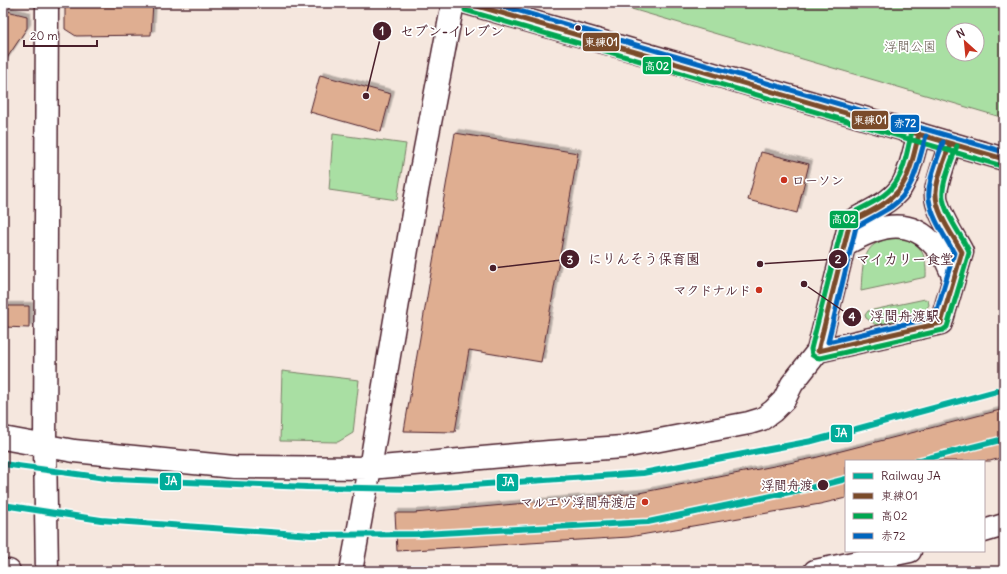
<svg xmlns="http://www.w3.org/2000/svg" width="1007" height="574" font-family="Delius,'Klee One',sans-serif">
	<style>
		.green { fill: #a9dfa3; stroke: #7a7f67; fill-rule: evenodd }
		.building { fill: #dfae91; stroke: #4a1f2b; filter: url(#shadow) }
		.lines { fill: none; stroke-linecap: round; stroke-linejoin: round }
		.minor-casing { stroke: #4a1f2b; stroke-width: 25 }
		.secondary-casing { stroke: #4a1f2b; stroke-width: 25 }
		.minor { stroke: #fff; stroke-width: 22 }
		.secondary { stroke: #fff; stroke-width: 22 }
		.bus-1-casing { stroke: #fff; stroke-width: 8 }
		.bus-2-casing { stroke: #fff; stroke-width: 8 }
		.bus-3-casing { stroke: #fff; stroke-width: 8 }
		.bus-1 { stroke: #7a4b2a; stroke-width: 5 }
		.bus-2 { stroke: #00a651; stroke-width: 5 }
		.bus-3 { stroke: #0065bd; stroke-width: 5 }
		.rail-1-casing { stroke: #fff; stroke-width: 9 }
		.rail-1 { stroke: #00ac9a; stroke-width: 6 }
		.bus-dot { fill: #4a1f2b; stroke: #fff; stroke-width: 1.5 }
		.poi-dot { fill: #c8321e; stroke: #fff; stroke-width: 1.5 }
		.labels { text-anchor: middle; stroke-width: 3.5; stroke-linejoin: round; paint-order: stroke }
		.park-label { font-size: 13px; fill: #66594f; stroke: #fff }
		.poi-label { font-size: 13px; font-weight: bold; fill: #4a1f2b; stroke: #fff; text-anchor: end }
		.stop-label { font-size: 13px; font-weight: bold; fill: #4a1f2b; stroke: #fff; text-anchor: end }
		.leader { fill: none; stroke: #4a1f2b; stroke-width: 1.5 }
		.callout-dot { fill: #4a1f2b; stroke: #fff; stroke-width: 1.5 }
		.mark-label { font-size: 12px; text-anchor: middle; font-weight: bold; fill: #fff }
		.callout-label { font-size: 14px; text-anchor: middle; font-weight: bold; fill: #4a1f2b; stroke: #fff; stroke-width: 3.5; stroke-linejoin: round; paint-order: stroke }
		.line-badge { stroke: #fff; stroke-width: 1.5 }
		.badge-label { font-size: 11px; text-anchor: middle; font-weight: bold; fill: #fff }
	</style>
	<defs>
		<filter id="shadow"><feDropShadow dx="3.5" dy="-3.5" stdDeviation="0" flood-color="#0004"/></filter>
	</defs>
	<rect width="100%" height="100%" fill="#f5e7de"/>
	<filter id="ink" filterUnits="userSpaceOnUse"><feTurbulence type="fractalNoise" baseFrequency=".025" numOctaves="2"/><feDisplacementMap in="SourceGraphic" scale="8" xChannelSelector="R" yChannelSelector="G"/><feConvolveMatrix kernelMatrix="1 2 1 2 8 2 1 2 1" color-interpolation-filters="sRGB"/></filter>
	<g filter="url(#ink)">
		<path class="green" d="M611,3H1004V118ZM953,30H977V54H953Z
			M333,134L406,144L397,200L329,190Z
			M896,237C920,241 927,253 926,277L861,291C862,277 861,253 875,244C882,240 889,239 896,237Z
			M925,299L928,300L929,305L922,315L917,319L879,327L866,318L865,315L868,311Z
			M282,371L359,380L353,433L338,442L280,441Z"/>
		<path class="building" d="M65,3H153L151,35L76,36L65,29Z
			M3,10L27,16V28L3,64Z
			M320,75L391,94L381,132L310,112Z
			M455,133L578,153L541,362L469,350L455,432L404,431Z
			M761,152L809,164L797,213L748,200Z
			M6,306H29V328L4,327Z
			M1004,409V457L990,461H846V498L820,504L629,537L397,551L395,513H414L639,493L814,458Z"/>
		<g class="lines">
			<g class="minor-casing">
				<path id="minor" d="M919,134C914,150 911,168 904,182C895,202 868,211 850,222L818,351L941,323L962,252C954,236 934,209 936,192C938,178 946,157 950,144
					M844,245C875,227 908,214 935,246C939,250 943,254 945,258C948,264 951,271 954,278
					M3,438L74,451L234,467L370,468L549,452L623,447L749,423L762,419L773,411L784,400L792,384L818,351
					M984,531L1004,525
					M3,570L9,571
					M47,571L45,446L47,3
					M351,571L370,468L416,196L453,3
					M815,571L910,551"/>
			</g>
			<g class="secondary-casing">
				<path id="secondary" d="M467,3L621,47L1004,159"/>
			</g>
			<use href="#minor" class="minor"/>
			<use href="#secondary" class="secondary"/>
			<g class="bus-1-casing">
				<path id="bus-1" d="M467,3L1004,159
					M919,134C914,152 911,174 899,190C887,205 867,213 850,222L818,351L941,323L962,252C953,235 935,213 936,192C937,176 945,159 950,144"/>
			</g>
			<g class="bus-2-casing">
				<path id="bus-2" d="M465,10L1002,166
					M912,132C907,149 905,171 894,185C883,200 862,207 847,216L844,219L811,349L812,355L815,357L820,358L943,330L947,327L969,253L968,249C960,233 946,216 943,198C941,183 952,160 957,146"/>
			</g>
			<g class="bus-3-casing">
				<path id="bus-3" d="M492,3L1004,152
					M926,136C918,162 915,190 891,207C880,214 868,220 856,227L828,342L935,317L954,253C945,236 932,219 929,199C927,181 938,159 943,142"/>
			</g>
			<use href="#bus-1" class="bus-1"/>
			<use href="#bus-2" class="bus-2"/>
			<use href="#bus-3" class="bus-3"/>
			<g class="rail-1-casing">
				<path id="rail-1" d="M917,461L1004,439
					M3,464L113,479L307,487L417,489L643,473L812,441L1004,389
					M3,505L101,520L311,535L422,534L648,522L819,486L846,479"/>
			</g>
			<use href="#rail-1" class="rail-1"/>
		</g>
	</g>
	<g class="bus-dot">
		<circle cx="578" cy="28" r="3.5"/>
		<circle cx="823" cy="485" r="6"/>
	</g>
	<g class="poi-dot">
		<circle cx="784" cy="180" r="4"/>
		<circle cx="759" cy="290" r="4"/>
		<circle cx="645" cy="502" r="4"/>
	</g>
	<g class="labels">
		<g class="park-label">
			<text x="910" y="51">浮間公園</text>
		</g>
		<g class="poi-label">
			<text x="792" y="185" text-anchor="start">ローソン</text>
			<text x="751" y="295">マクドナルド</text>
			<text x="637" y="507">マルエツ浮間舟渡店</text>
		</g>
		<g class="stop-label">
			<text x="813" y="490">浮間舟渡</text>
		</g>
	</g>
	<path class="leader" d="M366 96L382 31M760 264L838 259M493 268L570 259M804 284L852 317"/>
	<g class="callout-dot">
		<circle cx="366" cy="96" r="4"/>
		<circle cx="760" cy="264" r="4"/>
		<circle cx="493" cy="268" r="4"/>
		<circle cx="804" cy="284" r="4"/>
		<circle cx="382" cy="31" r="10"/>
		<circle cx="838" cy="259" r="10"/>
		<circle cx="570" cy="259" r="10"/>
		<circle cx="852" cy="317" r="10"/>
	</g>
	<g class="mark-label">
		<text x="382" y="35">1</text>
		<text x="838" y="263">2</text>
		<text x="570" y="264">3</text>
		<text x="852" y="321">4</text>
	</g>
	<g class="callout-label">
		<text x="452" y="36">セブン-イレブン</text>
		<text x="905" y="264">マイカリー食堂</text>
		<text x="644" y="264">にりんそう保育園</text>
		<text x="905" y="321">浮間舟渡駅</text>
	</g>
	<g class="line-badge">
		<rect x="582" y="32" width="38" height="20" rx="4" fill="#7a4b2a"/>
		<rect x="642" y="56" width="30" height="19" rx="4" fill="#00a651"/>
		<rect x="851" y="110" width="38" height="20" rx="4" fill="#7a4b2a"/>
		<rect x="890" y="114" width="30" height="19" rx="4" fill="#0065bd"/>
		<rect x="829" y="210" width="30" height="19" rx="4" fill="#00a651"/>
		<rect x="830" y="424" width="23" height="19" rx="4" fill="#00ac9a"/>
		<rect x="159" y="472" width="23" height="19" rx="4" fill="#00ac9a"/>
		<rect x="496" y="473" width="23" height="19" rx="4" fill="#00ac9a"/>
	</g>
	<g class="badge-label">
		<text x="601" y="46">東練01</text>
		<text x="657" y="70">高02</text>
		<text x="870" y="124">東練01</text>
		<text x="905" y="127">赤72</text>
		<text x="844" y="223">高02</text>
		<text x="841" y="437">JA</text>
		<text x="171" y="485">JA</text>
		<text x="508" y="486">JA</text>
	</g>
	<rect width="1007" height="574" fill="none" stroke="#fff" stroke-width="16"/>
	<rect x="8" y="8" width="991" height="558" fill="none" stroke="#4a1f2b" stroke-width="1.5" filter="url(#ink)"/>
	<rect x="845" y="460" width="140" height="92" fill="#ffffff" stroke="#b7a5aa"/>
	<rect x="853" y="473" width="20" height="6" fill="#00ac9a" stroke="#b7a5aa"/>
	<text x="881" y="480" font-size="12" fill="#4a1f2b">Railway JA</text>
	<rect x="853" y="493" width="20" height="6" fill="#7a4b2a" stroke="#b7a5aa"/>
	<text x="881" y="500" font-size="12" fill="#4a1f2b">東練01</text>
	<rect x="853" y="513" width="20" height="6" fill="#00a651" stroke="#b7a5aa"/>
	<text x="881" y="520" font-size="12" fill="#4a1f2b">高02</text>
	<rect x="853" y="533" width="20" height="6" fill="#0065bd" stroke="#b7a5aa"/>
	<text x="881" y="540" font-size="12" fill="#4a1f2b">赤72</text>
	<g transform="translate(965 42) rotate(333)"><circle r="19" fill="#ffffff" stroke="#b7a5aa"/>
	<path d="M0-3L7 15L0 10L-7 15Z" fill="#c8321e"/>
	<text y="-6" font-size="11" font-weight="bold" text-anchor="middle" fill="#4a1f2b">N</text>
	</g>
	<path d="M24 40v6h73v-6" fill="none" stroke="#4a1f2b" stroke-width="2"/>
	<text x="30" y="40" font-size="12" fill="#4a1f2b" stroke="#ffffff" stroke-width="3" paint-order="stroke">20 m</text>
</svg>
